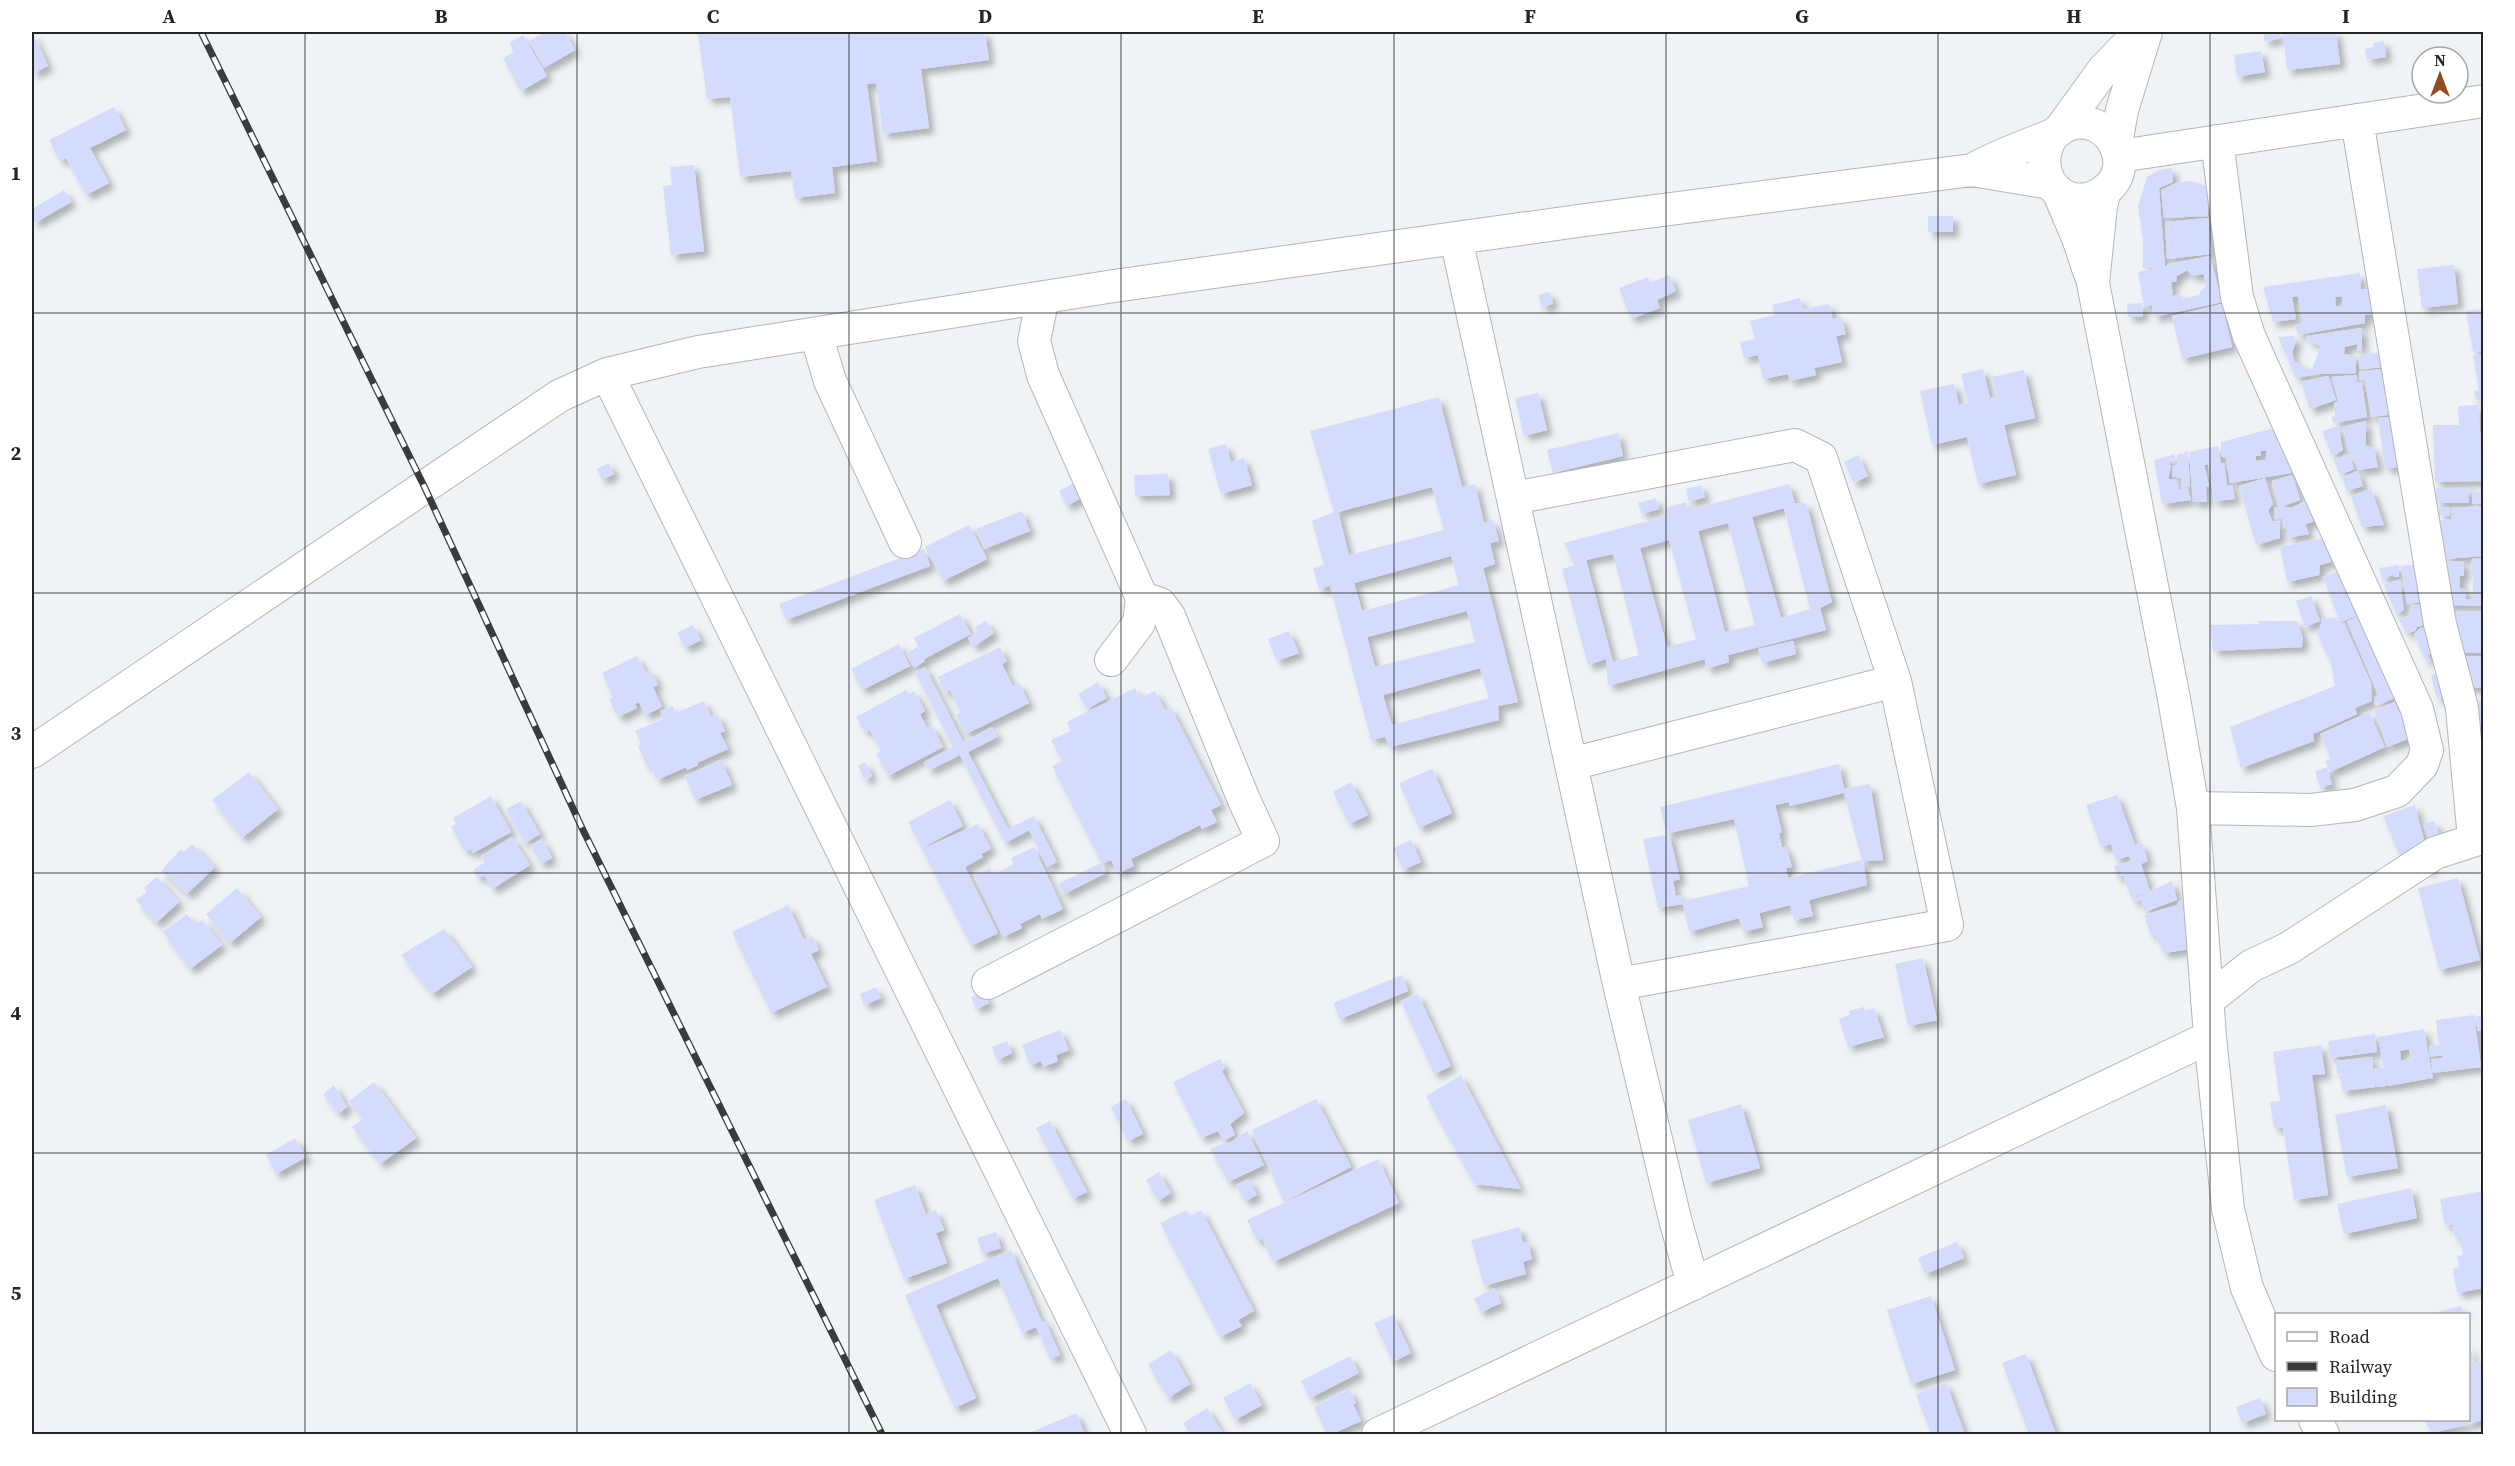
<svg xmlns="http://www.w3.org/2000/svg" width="2515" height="1466" font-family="'Source Serif 4',serif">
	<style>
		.building { fill: #d5dbfd; fill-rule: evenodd; filter: url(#shadow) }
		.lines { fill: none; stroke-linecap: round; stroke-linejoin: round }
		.minor-casing { stroke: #b3b6b9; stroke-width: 34 }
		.minor { stroke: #fff; stroke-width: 32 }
		.rail-casing { stroke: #393b3c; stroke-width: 7 }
		.rail { stroke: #fff; stroke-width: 4.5; stroke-dasharray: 14; stroke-linecap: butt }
		.grid { fill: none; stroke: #232526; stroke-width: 1.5; stroke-opacity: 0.55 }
		.neatline { fill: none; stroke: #232526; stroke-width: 2 }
		.grid-label { font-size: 20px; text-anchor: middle; font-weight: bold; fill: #232526 }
	</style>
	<defs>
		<filter id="shadow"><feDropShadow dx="5.5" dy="5.5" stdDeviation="3" flood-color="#0004"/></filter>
	</defs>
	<rect width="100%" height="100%" fill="#eff3f6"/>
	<path class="building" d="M32,32L48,66L32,74Z
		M545,32H565L575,50L544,68L529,41Z
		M702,32H985L989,60L921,69L929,128L883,134L876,83L867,84L877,161L832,167L835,193L795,198L791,171L740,177L730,97L707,99L698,33Z
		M2263,32H2279L2281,38L2265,42Z
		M2295,32H2336L2340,64L2287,70L2283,33Z
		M523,35L547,76L521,91L503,58L514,52L509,43Z
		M2384,41L2386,57L2367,60L2365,49L2374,47L2373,43Z
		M2261,51L2265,72L2237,77L2234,55Z
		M114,107L126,130L90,148L109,183L86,195L66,158L60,161L49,140Z
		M694,165L704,251L671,255L663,186L672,185L670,167Z
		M2172,168L2173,182L2159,188L2165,267L2168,264L2210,256L2222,302L2154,317L2152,305L2144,306L2138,272L2156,268H2143V239L2138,206L2147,177L2159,170ZM2187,270L2192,276L2204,274L2206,287L2201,290L2200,295L2182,299L2180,294L2173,296L2171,282H2176L2177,276Z
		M2191,181L2207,186L2208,216L2164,218L2161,190L2176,183Z
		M64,190L71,202L35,223L32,217V209Z
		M1928,216H1953V232H1928Z
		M2208,218L2211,254L2167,259L2165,222Z
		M2454,265L2458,304L2422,308L2417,269Z
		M2360,273L2361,289H2374L2375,314L2365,315V323L2298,335L2295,325L2303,324L2298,296L2292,297L2296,319L2273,322L2263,287ZM2335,297H2342V306H2336Z
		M1669,275L1676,291L1657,300L1660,308L1631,319L1619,288L1648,277L1650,283Z
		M1550,292L1553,304L1542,307L1538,295Z
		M1800,298L1803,309L1829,304L1833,319L1841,317L1846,334L1836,336L1842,362L1814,368L1816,375L1790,381L1788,374L1763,379L1758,355L1744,358L1740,342L1755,339L1750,321L1775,315L1772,305Z
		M2142,303L2143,316L2128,317L2127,304Z
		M2222,304L2232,347L2182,359L2172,316Z
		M2466,310H2484V351L2473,352Z
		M2362,328V351H2357V344L2345,347L2344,354L2356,356V373L2318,374L2296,378L2278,337L2294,336L2296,342L2292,352L2294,361L2305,368L2312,369L2321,346L2307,340L2306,336Z
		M2387,352L2388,367L2360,369L2359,355Z
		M2484,354V401L2476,400L2474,391L2479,390L2473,355Z
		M2388,368L2394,414L2371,417L2365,380H2359V372Z
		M1983,369L1990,398L1997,397L1992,377L2024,370L2035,418L2004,425L2016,475L1978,484L1967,437L1932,445L1920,391L1954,384L1959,405L1968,403L1961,374Z
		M2356,375L2357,382L2362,383L2367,417L2334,423L2331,417L2335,416L2334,403L2338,401L2332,377Z
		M2328,376L2336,400L2310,409L2301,382Z
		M1538,393L1547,430L1524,436L1515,398Z
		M1439,397L1462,487L1475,484L1484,523L1493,520L1499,541L1490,543L1495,564L1483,568L1518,702L1498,706L1499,720L1390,747L1385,737L1371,740L1330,586L1319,589L1313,568L1324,565L1312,521L1334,512L1310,431ZM1432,487L1444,530L1349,555L1338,512ZM1451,556L1459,585L1362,611L1354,583ZM1467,611L1475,642L1375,667L1367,637ZM1480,668L1489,698L1392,725L1383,695Z
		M2479,405L2482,481L2435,482L2433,425H2459L2458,406Z
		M2393,417L2400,467L2385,468L2378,418Z
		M2366,421V445L2374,448L2378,467L2358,470L2351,452L2348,450L2343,427Z
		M2282,426L2293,468L2291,473L2230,483L2226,458L2221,456V442ZM2261,451H2266V460L2256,461V456H2261Z
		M2338,426L2343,450L2332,456L2322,431Z
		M1618,433L1623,456L1553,473L1547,450Z
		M1226,444L1231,462L1244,458L1252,485L1221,494L1208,449Z
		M2218,446L2221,463H2224L2227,485H2232L2235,499L2214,501L2208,464L2204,465L2209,486L2206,487L2207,502H2193L2189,452Z
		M2188,451L2190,487L2188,486V490L2191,500L2162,504L2154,460L2175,454V459L2169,460L2168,464L2171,466L2168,479L2176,480L2179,489H2182L2181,478L2172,476L2173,466L2177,465V454H2184V452Z
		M2348,454L2354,469L2340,475L2334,460Z
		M1858,455L1868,476L1854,483L1844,462Z
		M609,463L614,474L602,480L597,469Z
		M2358,471L2363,486L2347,491L2342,477Z
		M1168,474L1170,495L1135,496L1134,475Z
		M2292,475L2300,500L2280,507L2272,481Z
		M2265,478L2273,504L2268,510L2272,521H2280V538L2256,545L2239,486Z
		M1075,482L1083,497L1067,506L1059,491Z
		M1789,484L1795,503H1806L1832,602L1820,608L1826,630L1728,655L1729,662L1706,669L1705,659L1608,686L1606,659L1588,665L1562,569L1575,565L1564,543L1667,516L1665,508L1686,502L1688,510ZM1784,508L1810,609L1781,618L1752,517ZM1728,523L1755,625L1725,632L1698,531ZM1669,540L1696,639L1667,647L1640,548ZM1613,554L1639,655L1613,662L1586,560Z
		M1701,485L1705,497L1689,502L1686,489Z
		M2436,488H2469V503H2436Z
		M2371,489L2384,525L2362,527L2351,496Z
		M2472,492H2484V504H2472Z
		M1656,498L1659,509L1642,514L1638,503Z
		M2310,499L2319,520L2305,524L2309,534L2287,538V529L2284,528L2282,519H2275L2274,507L2291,508Z
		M2484,506V556L2444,559L2440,520L2452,519L2451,508Z
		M2439,507H2450V516H2439Z
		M1022,511L1030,531L984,549L976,529Z
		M969,525L987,559L943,581L925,547Z
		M2326,538L2331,562L2320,565L2319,575L2287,582L2280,547Z
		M924,549L930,566L786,620L779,604Z
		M2484,558V606L2445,605L2444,561L2464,562V575L2460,576V588L2466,590V599H2472L2474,577L2471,575L2472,559Z
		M2421,564L2427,601L2407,604L2401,566Z
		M2399,565V577H2394L2393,574L2383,580L2379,568Z
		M2348,568L2365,613L2340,622L2323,577Z
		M2400,580L2404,610L2396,614L2384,584Z
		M2311,596L2320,621L2305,627L2296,601Z
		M2427,604L2428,624L2417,627L2415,631L2406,633L2399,619L2411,615L2412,605Z
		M2450,611H2484V653H2456Z
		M2369,612L2404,694L2376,706L2374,703L2375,697L2378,695L2347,621Z
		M960,614L971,634L924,659L925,661L914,668L906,654L917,647L922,654L914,638Z
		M2322,618H2336L2339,624L2344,623L2371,683L2372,701L2355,708L2357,714L2313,734L2314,741L2241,768L2230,727L2335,686L2331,663L2316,632L2320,629Z
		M986,621L994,633L973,647L968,638L978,632L975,627Z
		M2257,621H2297L2303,638L2302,647L2213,651L2210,625L2260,624Z
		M693,625L701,640L685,648L677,633Z
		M2431,627L2438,652L2427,655L2430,661L2426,662L2414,634L2420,628Z
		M1289,631L1299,653L1277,661L1268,639Z
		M1793,641L1796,654L1762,663L1758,649Z
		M899,644L910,666L862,690L851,669Z
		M1000,647L1007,661L1002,664L1013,686L1019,683L1029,703L966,734L956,715L961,712L950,690L945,693L938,677Z
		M637,656L646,673L651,670L658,685L653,687L662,707L645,715L639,702L635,704L637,708L618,717L609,699L613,697L602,673Z
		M2456,656L2484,657V688L2466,687Z
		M925,667L963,742L992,727L997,737L968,752L1008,829L1034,816L1057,862L1047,867L1029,830L1005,843L960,755L929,770L924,762L953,747L915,672Z
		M2443,672L2449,696L2437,699L2431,675Z
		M1098,682L1107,698L1087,709L1078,694Z
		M1135,688L1140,698L1155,691L1165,710L1171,708L1221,805L1211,810L1217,822L1202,829L1200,825L1131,859L1134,866L1118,873L1111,860L1102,864L1052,766L1062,761L1051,740L1071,731L1067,722Z
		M906,690L909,694L914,691L925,711L920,714L927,728L932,726L943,747L888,776L876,754L881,751L870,730L865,732L856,717Z
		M2465,700L2484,701V737L2475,738Z
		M704,701L711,717L717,714L725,731L720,733L728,749L697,763L698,765L687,770L686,767L657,780L650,765L647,767L638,746L641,744L635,731L663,719L660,711L673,706L676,713Z
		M2397,701L2410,738L2387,747L2374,710Z
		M2369,712L2385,747L2330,772L2325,761L2331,759L2320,734Z
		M721,760L732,785L695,800L685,776Z
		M865,762L872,776L865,780L858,766Z
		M1839,764L1844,789L1870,784L1883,860L1863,861L1867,885L1809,900L1813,916L1794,920L1790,905L1759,913L1763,927L1743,932L1739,918L1689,932L1683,904L1658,908L1643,839L1667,835L1660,807ZM1844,793L1862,860L1788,878L1786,868L1792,867L1786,846L1782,848L1779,833L1782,832L1775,805L1789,802L1790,806ZM1734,819L1749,886L1683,901L1682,895L1676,896L1673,881L1680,879L1669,833Z
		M2327,767L2332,784L2320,788L2315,771Z
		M1432,769L1452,813L1419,828L1399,783Z
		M249,772L278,809L242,838L212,800Z
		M1351,782L1368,815L1349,824L1333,792Z
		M2117,795L2135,845L2142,843L2148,861L2141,864L2150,891L2131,898L2123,875L2117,877L2114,866L2131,861L2129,856L2116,860L2111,844L2101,847L2086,805Z
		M491,796L511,832L473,853L470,849L465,851L451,827L456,824L453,818Z
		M950,800L963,826L922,848L908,822Z
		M521,801L540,834L525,843L506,809Z
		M2415,805L2432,872L2400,856L2383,816Z
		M2434,821L2439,834L2428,838L2423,824Z
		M978,824L991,849L981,854L983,857L965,867L998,933L971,946L922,849Z
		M512,837L530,865L492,889L484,875L478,878L473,870L485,862L481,856Z
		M542,839L552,858L541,864L530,845Z
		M1411,840L1421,862L1403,870L1393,848Z
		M192,844L215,867L187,894L161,871L181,849L184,852Z
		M1034,847L1063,909L1042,919L1040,914L1020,924L1022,928L1003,937L974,875L990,868L993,874L1014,864L1011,858Z
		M1101,863L1106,873L1064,894L1058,884Z
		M157,877L179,902L156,923L136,900L147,892L144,888Z
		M2458,878L2480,960L2439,970L2418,888Z
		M2172,881L2177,900L2144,912L2141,900L2134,902L2133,899Z
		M237,888L261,917L230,943L206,914Z
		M2180,900H2193L2196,948L2164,953L2155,934L2151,935L2144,915L2177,905Z
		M788,905L804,940L812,936L819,950L811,954L827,987L771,1013L732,932Z
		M187,914L195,925L202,920L222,945L190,969L163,932Z
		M444,929L472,967L432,994L401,955Z
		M1923,958L1937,1020L1908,1026L1895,964Z
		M1402,975L1408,991L1340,1019L1333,1003Z
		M876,987L881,998L864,1005L860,994Z
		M983,992L989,1003L976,1009L971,997Z
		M1418,994L1451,1066L1434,1074L1401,1001Z
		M1864,1007L1865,1011L1874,1008L1884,1037L1848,1047L1839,1019L1850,1015L1849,1011Z
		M2474,1015L2481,1067L2433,1073L2431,1059L2443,1058L2442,1055L2430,1057L2429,1046L2439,1045L2436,1020Z
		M2484,1015V1030L2478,1031L2475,1017Z
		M2424,1029L2433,1078L2387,1086L2385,1077L2386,1086L2376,1087L2373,1069L2384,1068L2378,1037ZM2409,1049L2411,1059L2401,1061L2400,1051Z
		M1060,1030L1069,1050L1056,1055L1058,1061L1043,1067L1041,1061L1030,1065L1022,1045Z
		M2375,1034L2377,1052L2330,1058L2328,1041Z
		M1007,1041L1012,1053L997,1060L992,1047Z
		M2321,1045L2325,1074L2312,1075L2328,1195L2294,1200L2283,1127L2274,1128L2270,1102L2280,1101L2273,1052Z
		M2372,1057L2375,1087L2342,1091L2340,1075L2348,1073L2337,1074L2336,1061Z
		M1220,1059L1225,1068L1222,1071L1244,1113L1230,1124L1235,1135L1223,1141L1218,1131L1201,1138L1173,1082Z
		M1461,1075L1521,1189L1474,1184L1426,1096Z
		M374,1082L416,1138L380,1164L352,1127L363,1119L349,1101Z
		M334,1085L347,1107L338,1114L323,1094Z
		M1126,1099L1143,1134L1128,1141L1111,1107Z
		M1316,1099L1351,1167L1284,1202L1252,1130Z
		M1741,1104L1760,1168L1706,1183L1688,1120Z
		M2386,1105L2398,1168L2347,1177L2335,1115Z
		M1050,1121L1087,1192L1073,1199L1036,1128Z
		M1247,1131L1264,1165L1228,1182L1210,1149L1226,1142L1228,1144Z
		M295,1138L306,1157L276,1174L266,1155Z
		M1378,1159L1399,1203L1273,1262L1262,1238L1257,1241L1247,1220Z
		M1159,1172L1171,1193L1158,1201L1146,1180Z
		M1249,1179L1257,1195L1245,1201L1236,1185Z
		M915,1185L926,1214L936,1210L944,1230L936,1233L947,1263L904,1279L874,1200Z
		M2411,1188L2417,1218L2344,1234L2337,1204Z
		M2484,1191V1288L2457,1293L2453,1269L2459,1267L2457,1256L2463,1255L2460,1237L2455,1238L2452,1224L2445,1226L2440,1199Z
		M1186,1210L1190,1216L1201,1210L1254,1311L1238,1320L1242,1326L1220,1337L1160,1223Z
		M1519,1227L1523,1243L1528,1242L1532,1259L1523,1262L1526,1274L1484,1286L1471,1240Z
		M996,1232L1001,1248L982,1254L977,1238Z
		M1957,1242L1964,1258L1925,1274L1918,1258Z
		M1011,1250L1042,1322L1045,1321L1060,1355L1050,1359L1036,1327L1022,1333L998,1278L936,1305L976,1398L954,1408L905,1295Z
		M1494,1288L1501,1303L1481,1312L1474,1299Z
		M1931,1296L1955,1370L1911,1384L1887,1310Z
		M2461,1306L2463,1314H2429Z
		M1393,1315L1411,1353L1393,1362L1374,1323Z
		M2468,1342L2474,1360L2468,1361Z
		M1171,1350L1190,1384L1168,1398L1148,1364Z
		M2026,1354L2056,1434H2029L2002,1363Z
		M1350,1356L1359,1373L1310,1398L1301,1381Z
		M2478,1362L2484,1380V1420L2433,1433L2424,1420H2468V1364Z
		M1250,1383L1262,1405L1235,1420L1223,1398Z
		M1946,1383L1965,1434H1931L1916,1394Z
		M1349,1389L1356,1403L1353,1404L1361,1421L1332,1434H1327L1314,1407Z
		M2260,1398L2266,1414L2242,1423L2236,1407Z
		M1207,1408L1223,1434H1191L1183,1423Z
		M1076,1413L1085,1434H1027Z"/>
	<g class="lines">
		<g class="minor-casing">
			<path id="minor" d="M2357,120L2440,624L2462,708L2474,839
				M2062,127L2104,69L2140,32
				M2116,144L2122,110L2146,32
				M2120,156L2484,101
				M1972,170C1997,156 2022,147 2048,137C2056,134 2060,128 2068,125C2108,110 2140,167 2103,192C2065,217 2028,175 2052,136
				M2105,190L2101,206L2093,283L2174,699L2193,808L2210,1037L2228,1209L2247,1288L2276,1355
				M2058,191L2078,238L2090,274
				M1456,238L1619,984L1675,1219L1693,1284
				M1043,297L1034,341L1043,375L1142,598L1139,623L1111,660
				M816,334L830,381L905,542
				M607,374L1130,1434
				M1513,498L1795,445L1821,458L1895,681
				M32,752L559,396L607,374L698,352L1114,286L1585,220L1972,170L2050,183
				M1571,764L1895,681L1947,925L1619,984
				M2193,808L2310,810L2355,805L2397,791L2422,765L2427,750L2417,709L2249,336L2237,297L2217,141
				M988,983L1263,841L1244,800L1169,616L1160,604L1142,598
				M2207,1001L2251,966L2289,948L2435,853L2484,837
				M2315,1420L2323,1434
				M1378,1434L2210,1037"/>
		</g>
		<use href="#minor" class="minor"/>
		<g class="rail-casing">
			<path id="rail" d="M201,32L424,486L582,828L882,1434"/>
		</g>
		<use href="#rail" class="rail"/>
	</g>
	<path class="grid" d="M305,32V1434M577,32V1434M849,32V1434M1121,32V1434M1394,32V1434M1666,32V1434M1938,32V1434M2210,32V1434M32,313H2484M32,593H2484M32,873H2484M32,1153H2484"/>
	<rect width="2515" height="1466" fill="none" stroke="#ffffff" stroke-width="66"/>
	<rect x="2275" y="1313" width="195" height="108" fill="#ffffff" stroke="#a7a8a8" stroke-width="1.5"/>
	<rect x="2287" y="1332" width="30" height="9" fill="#ffffff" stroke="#a7a8a8" stroke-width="1.5"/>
	<text x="2329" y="1343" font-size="18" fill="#232526">Road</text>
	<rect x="2287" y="1362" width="30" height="9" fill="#393b3c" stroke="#a7a8a8" stroke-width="1.5"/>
	<text x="2329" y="1373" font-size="18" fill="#232526">Railway</text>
	<rect x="2287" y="1388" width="30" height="18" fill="#d5dbfd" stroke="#a7a8a8" stroke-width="1.5"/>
	<text x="2329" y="1403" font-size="18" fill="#232526">Building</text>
	<g transform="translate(2440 75)"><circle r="28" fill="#ffffff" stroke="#a7a8a8" stroke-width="1.5"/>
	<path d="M0-4.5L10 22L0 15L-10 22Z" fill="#904c1f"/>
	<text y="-9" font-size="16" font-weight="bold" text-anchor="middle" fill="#232526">N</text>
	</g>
	<rect x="33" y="33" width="2449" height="1400" class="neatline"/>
	<g class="grid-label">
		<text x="169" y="23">A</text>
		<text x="441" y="23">B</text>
		<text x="713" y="23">C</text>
		<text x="985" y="23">D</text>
		<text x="1258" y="23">E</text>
		<text x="1530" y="23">F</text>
		<text x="1802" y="23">G</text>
		<text x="2074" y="23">H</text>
		<text x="2346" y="23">I</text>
		<text x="16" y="180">1</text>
		<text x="16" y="460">2</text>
		<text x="16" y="740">3</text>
		<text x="16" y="1020">4</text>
		<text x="16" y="1300">5</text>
	</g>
</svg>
